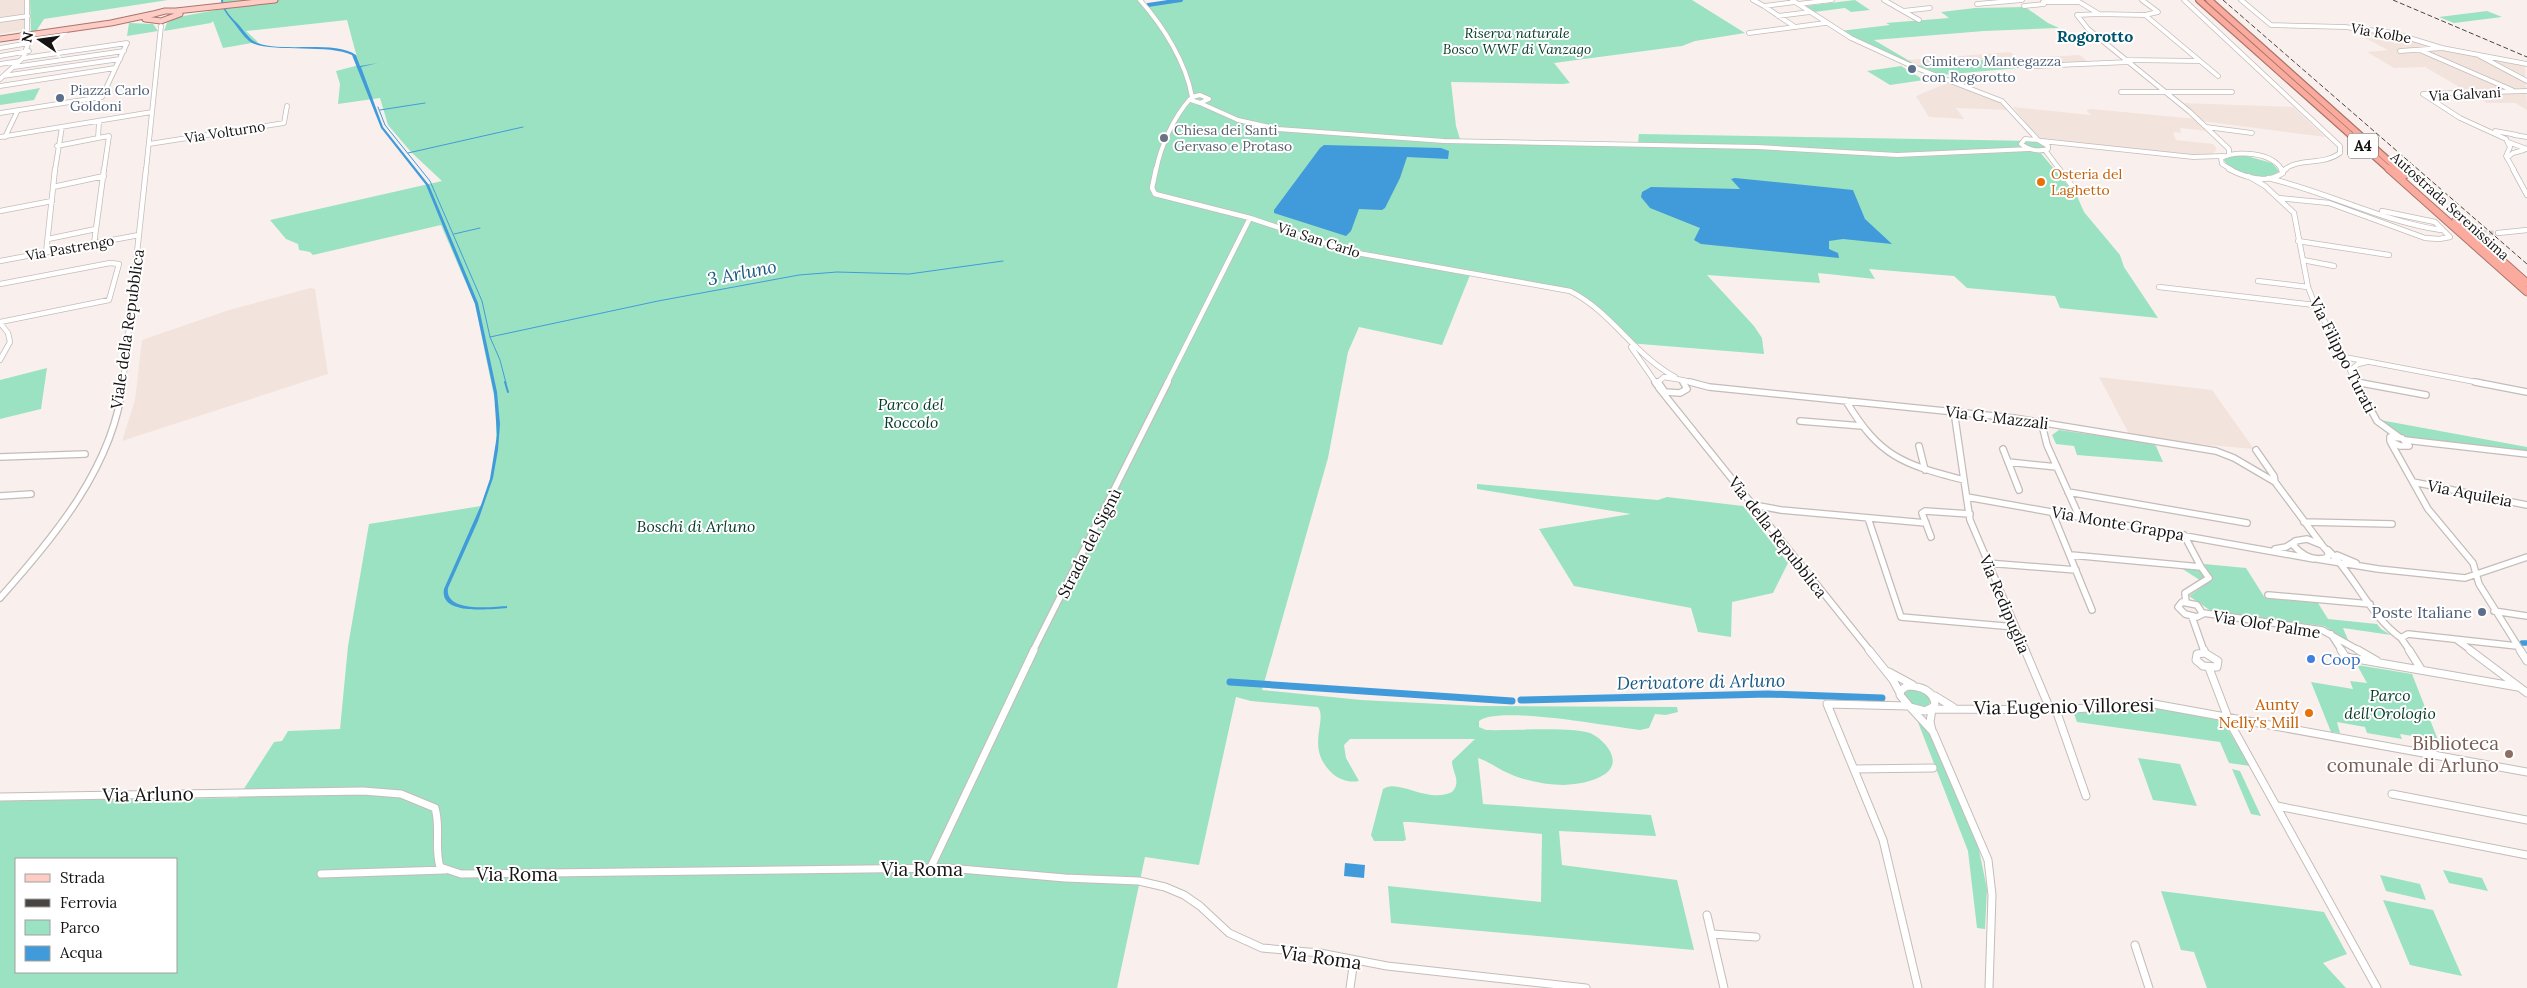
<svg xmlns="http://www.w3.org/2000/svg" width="2527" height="988" font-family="Lora,serif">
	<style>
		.built { fill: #f3e3dd }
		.green { fill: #9be2c2; fill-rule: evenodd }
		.water { fill: #419bda }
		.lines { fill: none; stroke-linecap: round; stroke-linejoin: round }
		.stream-far1 { stroke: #419bda; stroke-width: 1 }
		.stream { stroke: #419bda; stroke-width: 2 }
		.canal-far2 { stroke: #419bda; stroke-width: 4 }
		.canal-far1 { stroke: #419bda; stroke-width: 5.5 }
		.canal { stroke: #419bda; stroke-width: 7 }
		.minor-tunnel { stroke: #d7cfcc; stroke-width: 4.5; stroke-dasharray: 4.5 2.5; stroke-linecap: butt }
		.minor-far3-casing { stroke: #c4bcb9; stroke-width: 5.5 }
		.minor-far2-casing { stroke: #c4bcb9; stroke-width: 6 }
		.minor-far1-casing { stroke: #c4bcb9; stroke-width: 8 }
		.minor-casing { stroke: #c4bcb9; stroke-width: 9 }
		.major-casing { stroke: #ab756d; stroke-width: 7 }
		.highway-far1-casing { stroke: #ab756d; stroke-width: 8 }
		.highway-casing { stroke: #ab756d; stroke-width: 9 }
		.minor-far3 { stroke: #fff; stroke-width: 4 }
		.minor-far2 { stroke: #fff; stroke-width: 4.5 }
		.minor-far1 { stroke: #fff; stroke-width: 5.5 }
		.minor { stroke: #fff; stroke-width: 7 }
		.major { stroke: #fdccc5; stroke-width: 5 }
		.highway-far1 { stroke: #fbaa9e; stroke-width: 5.5 }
		.highway { stroke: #fbaa9e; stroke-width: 7 }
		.rail { stroke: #494543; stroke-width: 1; stroke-dasharray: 5 2.5; stroke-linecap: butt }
		.service-dot { fill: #5c6f8a; stroke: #fff; stroke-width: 2 }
		.worship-dot { fill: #6b7280; stroke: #fff; stroke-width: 2 }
		.food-dot { fill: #e8710a; stroke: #fff; stroke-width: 2 }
		.shop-dot { fill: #3f7fe0; stroke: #fff; stroke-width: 2 }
		.education-dot { fill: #8d6e63; stroke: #fff; stroke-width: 2 }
		.labels { text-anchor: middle; stroke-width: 4; stroke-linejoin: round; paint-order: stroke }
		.far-park-label { font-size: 14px; font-style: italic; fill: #033927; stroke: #fff }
		.far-street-label { font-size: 14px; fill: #161312; stroke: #fff }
		.far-service-label { font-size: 14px; fill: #4e5e75; stroke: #fff; text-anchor: start }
		.far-worship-label { font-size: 14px; fill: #5b616d; stroke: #fff; text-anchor: start }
		.far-food-label { font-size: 14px; fill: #c56008; stroke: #fff; text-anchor: start }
		.shield { fill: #fff; stroke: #5c5a59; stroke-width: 1 }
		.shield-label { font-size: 15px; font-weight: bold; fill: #161312 }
		.far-quarter-label { font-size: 16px; font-weight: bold; fill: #00546d; stroke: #fff }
		.street-label { font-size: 16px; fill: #161312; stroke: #fff }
		.park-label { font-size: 16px; font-style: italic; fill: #033927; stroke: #fff }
		.service-label { font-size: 16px; fill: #4e5e75; stroke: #fff; text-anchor: end }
		.shop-label { font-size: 16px; fill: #366cbe; stroke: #fff; text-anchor: start }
		.food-label { font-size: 16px; fill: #c56008; stroke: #fff; text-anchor: end }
		.water-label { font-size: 18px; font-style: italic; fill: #185883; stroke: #fff }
		.near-street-label { font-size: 19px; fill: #161312; stroke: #fff }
		.near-education-label { font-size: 19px; fill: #785e54; stroke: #fff; text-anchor: end }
	</style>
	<rect width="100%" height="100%" fill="#f9f0ed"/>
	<path class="built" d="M0,0H24V30L0,34Z
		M2346,28L2399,34L2434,45L2477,53L2492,60L2525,66L2527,110L2515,103H2487L2425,67L2394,68L2367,52L2388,50Z
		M2010,52L2017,57L1915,66L1908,60Z
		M2079,55L2090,63L2032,65L2022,58Z
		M1950,82L1993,97L2008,110L1956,108L1964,119L1929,117L1916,96Z
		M2180,103L2293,107L2325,137L2201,121Z
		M2013,107L2091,115L2086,110L2092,109L2197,119L2208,131L2180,128L2181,133L2173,132L2176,140L2213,144L2217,149L2212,154L2192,155L2040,139Z
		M310,288L315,289L328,374L122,441L135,400L142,340L229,310Z
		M2099,377L2212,390L2254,449L2197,444L2129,434Z"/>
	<path class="green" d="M30,0H168L44,19L35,33H31Z
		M221,0H1141L1147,6H1150L1149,4L1175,0H1692L1745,33L1695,41L1682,46L1554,63L1570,83L1563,84L1451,82L1456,126L1460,139L1638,143L1639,134L2036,141L2046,146L2044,149L2038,150L2077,196L2084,212L2120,255L2124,267L2158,318L2060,308L2055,296L1967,288L1954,276L1869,269L1875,279L1818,273L1820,283L1707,275L1754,326L1762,338L1764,354L1628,343L1584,298L1567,291L1470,275L1442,345L1359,327L1348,352L1328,458L1262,690L1361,700L1480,706L1677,707L1678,712L1666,715L1655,714L1649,728L1640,730C1610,727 1500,705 1479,721V727L1486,730C1512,731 1568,726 1590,733C1604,739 1624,761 1605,774C1593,782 1578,784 1564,785C1546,785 1525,781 1508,773C1498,769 1488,761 1478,758L1483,804L1651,815L1656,836L1559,831L1562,865L1677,880L1694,950L1391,923L1388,886L1541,902L1542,834L1410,822H1403L1406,840L1403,841H1374L1371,835L1383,789C1398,778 1427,804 1452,792C1462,782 1452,772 1452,761L1475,739H1350L1344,745L1346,758L1359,781C1350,783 1340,780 1333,774C1304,748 1328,721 1318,707L1251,701L1236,697L1199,865L1145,857L1117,988H0V800L238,798L274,742L282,741L288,731L340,729L348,646L369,524L481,506L490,479L496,450V406L475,304L441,225L313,255L310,252L299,250L298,244L286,239L270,220L442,181L411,152L388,125L380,98L338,104L340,84L336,71L359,65L347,20L246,31L258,42L223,48L213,21L211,23L164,31L167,23L178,17L222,9ZM16,859H176V972H16Z
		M1855,0L1870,10L1851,12L1845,8L1814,12L1806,6Z
		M2025,7L2048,23L2059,28L1984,31L1874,40L1913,63H1909L1840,31L1890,25L1886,23L1949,18L1941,12L1975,8Z
		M2487,11L2502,17L2454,23L2439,17Z
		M129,23L153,24L158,31L127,36Z
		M2017,57L2029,67L1941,75L1915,66Z
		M1901,66L1924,80L1890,85L1867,71Z
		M40,88L34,100L0,105V95Z
		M2243,155L2272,163L2279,171C2269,184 2230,174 2224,160L2227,157Z
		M47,368L41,409L0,419V380Z
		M2380,420L2527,447V453L2405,438Z
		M2059,430L2152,443L2156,446L2163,462L2077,455L2074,446L2056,444L2052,435Z
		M1477,484L1658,500L1667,497L1743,506L1788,563L1773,593L1732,602L1731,637L1698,632L1691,608L1574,586L1539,529L1631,514L1477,489Z
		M2204,564L2246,568L2265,598L2318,603L2328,619L2377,624L2381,629L2391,635L2343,628L2349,642L2324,626L2214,613L2189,596L2206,584L2181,568L2207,570Z
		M2357,665L2412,674L2438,740L2400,734L2402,739L2367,733L2365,727L2337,722L2340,733L2331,732L2311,682L2353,689L2350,681L2367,683Z
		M1913,688L1926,693L1931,700L1929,705L1924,707L1911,704L1904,693Z
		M2153,706L2223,721L2250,766L2229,763L2220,742L2077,722L2073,711Z
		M1914,712L1929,732L1978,845L1987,889L1985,929L1977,928L1968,851Z
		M2138,758L2180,764L2197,806L2153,800Z
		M2232,769L2240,771L2261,816L2251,814Z
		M2443,870L2482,878L2488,891L2449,883Z
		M2380,875L2420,884L2426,900L2386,891Z
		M2161,891L2324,912L2347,954L2323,963L2346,988H2207L2194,952L2181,950Z
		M2383,900L2433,910L2462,976L2410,965Z"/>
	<path class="water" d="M221,0H223C223,9 231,17 237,23C242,28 247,36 252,40C273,55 333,39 356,55L360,66L378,63L361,67L383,127L429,185L478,303L497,392L500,424L498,450L493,478L478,521L448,588C444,613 493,607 507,606V608C490,609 439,616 444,589L481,505L490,479L497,435L494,393L475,304L426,185L381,128L352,55C328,43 266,54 249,41C243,36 239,29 234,23C228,16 222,9 221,0Z
		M1324,145L1441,148L1449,151L1448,159L1407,157L1400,178L1385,208L1382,210L1359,209L1351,231L1346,236L1274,213V210L1320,148Z
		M1735,178L1853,190L1865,219L1892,244L1843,239L1829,241V249L1838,253L1839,258L1701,244L1694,240L1700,228L1650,208L1641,197L1642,192L1651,187L1740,189L1731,179Z
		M1345,863L1365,865L1364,878L1344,876Z"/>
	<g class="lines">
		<path class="stream-far1" d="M378,107L385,125L430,181L482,301L490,337L500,360L506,383
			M380,110L425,103
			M408,153L523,127
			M454,234L480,228
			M490,337L658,301L799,275L837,272L909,274L1003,261"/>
		<path class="stream" d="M505,382L508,392"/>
		<path class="canal-far2" d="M1148,5L1181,0"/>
		<path class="canal-far1" d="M2522,643H2527"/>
		<path class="canal" d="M1230,682L1512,701
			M1521,700L1768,694L1882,698"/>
		<path class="minor-tunnel" d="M2468,232L2498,233"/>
		<g class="minor-far3-casing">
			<path id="minor-far3" d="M1140,0C1163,26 1186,62 1192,97
				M1753,0L1764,6
				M1792,0L1851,38L1914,67L2002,101L2038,140
				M1884,0L1919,20
				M2076,0L2099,14L2077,15L2088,29L2190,112L2229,149V154
				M2184,0L2340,146V153C2323,166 2300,157 2284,170
				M2241,0L2271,25L2345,27L2393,33L2442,48L2527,64
				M1795,2L1764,6L1795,27
				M2043,2H2078
				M1798,4L1832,0
				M1977,4L2022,0
				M2024,6L2044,4L2043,2
				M1903,11L1930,8
				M2099,14L2145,15L2158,12L2142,0
				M2145,15L2218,76
				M1778,16L1810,12
				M0,20L28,16
				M1749,33L1825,23
				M20,36L27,30V0
				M0,48L29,43
				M2400,51L2442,48
				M2422,51L2512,90
				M0,56L29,51
				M2480,56L2527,81
				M2127,60L2199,61
				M0,64L20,61
				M2035,66L2129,62
				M14,67L124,51
				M3,76L120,59
				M0,79L23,58L29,41
				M0,86L115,68
				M2121,92H2232
				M1200,95L1209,99L1200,103L1191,100L1192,97Z
				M1200,103L1238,120L1278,129L1444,141L1757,147L1897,155L2029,149
				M0,113L102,97L127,43L24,58
				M99,122L98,138L109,136L104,170
				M2206,127L2252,133
				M2495,131L2517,135
				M2514,135L2527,137
				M0,137L152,112
				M5,137L18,110
				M2025,139L2038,140L2048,146V149C2038,152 2029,150 2021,144Z
				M2506,139L2460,118L2423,94L2527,91
				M2042,141L2193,157L2223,156
				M2507,141L2510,147L2506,156L2514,170
				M2508,142L2527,149
				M149,144L284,123L287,106
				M57,146L98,138
				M2045,150L2060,170
				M2507,158L2513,153L2524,150
				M55,170L62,127
				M146,170L161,26
				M1156,170C1161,146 1173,118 1190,99
				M2232,170L2222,164L2221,158C2237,150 2272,152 2282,170"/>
		</g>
		<g class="minor-far2-casing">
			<path id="minor-far2" d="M1156,169L1152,188L1155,194L1250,218L1352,252L1570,291C1612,312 1634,355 1675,377
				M2059,169L2073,187
				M2229,169C2246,178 2266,184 2283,173L2281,169
				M2513,169L2527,195
				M2283,171L2286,169
				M2248,176L2265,186L2294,213L2308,287L2315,305L2339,346L2356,383
				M2268,178C2327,192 2381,221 2441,230
				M53,187L104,176
				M2279,198L2329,203L2425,238L2439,239L2450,237L2435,222L2382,211
				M0,211L52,201
				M2498,233L2527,230
				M48,239L96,229L104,169
				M2298,241L2389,255
				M94,244L96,229
				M46,253L55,169
				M2303,260L2334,266
				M0,261L139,235
				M2258,281L2308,287
				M0,284L110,263L119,264L109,300L0,322
				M2159,287L2315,305
				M0,323L8,333L10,342L0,360
				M1631,347L1656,383
				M2344,357L2481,383
				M2351,370L2358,364L2367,362
				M1682,380L1694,383
				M2356,382L2363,383
				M123,383L146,169
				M1167,383L1250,218
				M1657,383L1664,377L1682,380L1684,383"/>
		</g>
		<g class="minor-far1-casing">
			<path id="minor-far1" d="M1655,382L1657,385
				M1658,382L1665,392L1680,393L1687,389L1683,382
				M1690,382L1709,387L2014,418L2216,451L2234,458L2275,482L2322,545
				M2356,382L2377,421L2399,437
				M2356,382L2426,395
				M2475,382L2527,392
				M1659,388L1870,651
				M1846,401C1880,457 1902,464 1964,480L1970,520L2026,651
				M1954,411L1964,480
				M1800,421L1862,426
				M2041,421L2047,445L2079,516
				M2390,437L2402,438L2409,446H2400L2390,441Z
				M2405,440L2527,454
				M2391,443L2428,509L2473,563L2479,584L2521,651
				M1919,446L1925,470
				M2003,449L2019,490
				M2256,450L2274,476L2275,482
				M0,457L85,454
				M2008,462L2057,467
				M2413,482L2527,505
				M2068,492L2247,523
				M0,496L31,494
				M1967,497L2314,559
				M1754,505L1781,510L1926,523
				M2052,512L2092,610
				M1868,518L1901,617L2015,627
				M2304,522L2392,524
				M1931,537L1922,513L1925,511L1970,514
				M2307,539L2322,545L2328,552V557C2315,562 2303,556 2294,546L2295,541Z
				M2275,549L2286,547L2294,542
				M2328,550C2356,577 2369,615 2401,638
				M2071,555L2201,567L2184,535
				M2337,555L2356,563
				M2317,559L2378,569L2465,578L2527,557
				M1987,563L2076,570
				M2268,595L2370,604
				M0,598C54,537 114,466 123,382
				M2182,602L2197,605L2203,614L2197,617L2185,614L2178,607Z
				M2186,602L2185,593L2209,578L2201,567
				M2494,611L2527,616
				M2203,613L2322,630L2360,651
				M2192,617L2204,651
				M2331,634L2342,651
				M2457,640L2472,651
				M1033,651L1168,382
				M2410,651L2401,638L2408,634L2517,646"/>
		</g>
		<g class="minor-casing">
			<path id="minor" d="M1869,650L1893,680L1900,693
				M2025,650L2050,709
				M2204,650L2205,653
				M2341,650L2345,656L2351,658L2518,687
				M2358,650L2377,661
				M2409,650L2421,669
				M2470,650L2527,693
				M2520,650L2527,661
				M2205,653L2218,661L2217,667L2203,666L2196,660L2197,654Z
				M2209,668L2230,723L2377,988
				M1889,672L1913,685
				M1907,686C1921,686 1935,691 1935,706L1925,711L1910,707L1900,695L1901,690Z
				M1935,696L1953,707
				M1908,706L1827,704L1883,840L1918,988
				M1910,707L1933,732L1988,860L1992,895L1989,988
				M1932,709L1930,722L1932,730
				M1933,709L2056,710L2154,704L2527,772
				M2056,710L2086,796
				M1854,769L1933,768
				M2392,794L2527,820
				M0,797L363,791L401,794L435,808C441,828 434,847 440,867L461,874L948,868L1065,878L1139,881L1165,887L1184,895L1200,906L1229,933L1262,948L1320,953L1387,966L1586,988
				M2277,806L2527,855
				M930,869L1034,650
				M321,874L445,870
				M1707,915L1724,988
				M1712,934L1756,937
				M2135,945L2149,988
				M1350,988L1354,960"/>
		</g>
		<g class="major-casing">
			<path id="major" d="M165,11H176L180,14L161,21L145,19L150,15Z
				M176,11L275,0
				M0,39L111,23L153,14"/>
		</g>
		<g class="highway-far1-casing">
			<path id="highway-far1" d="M2199,0L2390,170
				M2209,0L2399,170"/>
		</g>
		<g class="highway-casing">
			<path id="highway" d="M2389,169L2527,292
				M2398,169L2405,175
				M2456,220L2527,283"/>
		</g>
		<use href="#minor-far3" class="minor-far3"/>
		<use href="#minor-far2" class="minor-far2"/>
		<use href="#minor-far1" class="minor-far1"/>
		<use href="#minor" class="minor"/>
		<use href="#major" class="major"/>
		<use href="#highway-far1" class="highway-far1"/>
		<use href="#highway" class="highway"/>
		<path class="rail" d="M2223,0L2527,264
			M2393,0L2527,57"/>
	</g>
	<g class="service-dot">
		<circle cx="1912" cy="69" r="5"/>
		<circle cx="60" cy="98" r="5"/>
		<circle cx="2482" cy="612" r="5"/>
	</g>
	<circle class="worship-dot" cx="1164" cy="138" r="5"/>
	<g class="food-dot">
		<circle cx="2041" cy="182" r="5"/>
		<circle cx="2309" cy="713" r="5"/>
	</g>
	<circle class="shop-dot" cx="2311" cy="659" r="5"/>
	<circle class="education-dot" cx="2509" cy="754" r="5"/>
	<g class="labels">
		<g class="far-park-label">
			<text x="1517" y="38">Riserva naturale<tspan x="1517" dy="16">Bosco WWF di Vanzago</tspan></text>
		</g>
		<g class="far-street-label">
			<text transform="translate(2381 33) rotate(10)" y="5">Via Kolbe</text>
			<text transform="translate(2465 94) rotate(-3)" y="5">Via Galvani</text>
			<text transform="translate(225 132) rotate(-9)" y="5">Via Volturno</text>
			<text transform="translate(2450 206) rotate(42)" y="5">Autostrada Serenissima</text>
			<text transform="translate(1319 240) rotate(18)" y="5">Via San Carlo</text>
			<text transform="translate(70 248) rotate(-10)" y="5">Via Pastrengo</text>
		</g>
		<g class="far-service-label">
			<text x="1922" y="66">Cimitero Mantegazza<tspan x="1922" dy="16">con Rogorotto</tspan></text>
			<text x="70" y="95">Piazza Carlo<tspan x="70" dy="16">Goldoni</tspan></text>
		</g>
		<g class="far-worship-label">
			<text x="1174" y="135">Chiesa dei Santi<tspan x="1174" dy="16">Gervaso e Protaso</tspan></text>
		</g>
		<g class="far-food-label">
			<text x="2051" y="179">Osteria del<tspan x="2051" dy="16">Laghetto</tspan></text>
		</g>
		<rect class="shield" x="2348" y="133.5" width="30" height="25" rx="4"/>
		<g class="shield-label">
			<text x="2363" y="151">A4</text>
		</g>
		<g class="far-quarter-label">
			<text x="2095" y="42">Rogorotto</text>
		</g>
		<g class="street-label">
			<text transform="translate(127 329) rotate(-82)" y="6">Viale della Repubblica</text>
			<text transform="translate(2343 355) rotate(63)" y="6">Via Filippo Turati</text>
			<text transform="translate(1997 417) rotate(7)" y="6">Via G. Mazzali</text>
			<text transform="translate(2470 493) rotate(11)" y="6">Via Aquileia</text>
			<text transform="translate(2118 523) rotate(10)" y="6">Via Monte Grappa</text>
			<text transform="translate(1778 537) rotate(52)" y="6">Via della Repubblica</text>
			<text transform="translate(1089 543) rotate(-63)" y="6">Strada del Signù</text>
			<text transform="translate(2005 604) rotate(67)" y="6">Via Redipuglia</text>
			<text transform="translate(2267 624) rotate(9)" y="6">Via Olof Palme</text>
		</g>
		<g class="park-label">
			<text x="911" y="410">Parco del<tspan x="911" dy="18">Roccolo</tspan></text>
			<text x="696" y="532">Boschi di Arluno</text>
			<text x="2390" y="701">Parco<tspan x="2390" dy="18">dell'Orologio</tspan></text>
		</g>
		<g class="service-label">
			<text x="2472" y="618">Poste Italiane</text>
		</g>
		<g class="shop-label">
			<text x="2321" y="665">Coop</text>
		</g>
		<g class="food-label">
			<text x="2299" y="710">Aunty<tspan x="2299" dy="18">Nelly's Mill</tspan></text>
		</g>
		<g class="water-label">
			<text transform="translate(742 273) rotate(-11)" y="6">3 Arluno</text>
			<text transform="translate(1701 682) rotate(-1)" y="6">Derivatore di Arluno</text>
		</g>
		<g class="near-street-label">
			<text transform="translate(2064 706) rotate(-1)" y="7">Via Eugenio Villoresi</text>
			<text transform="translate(148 794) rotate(-1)" y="7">Via Arluno</text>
			<text x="922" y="876">Via Roma</text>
			<text x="517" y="881">Via Roma</text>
			<text transform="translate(1321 957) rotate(8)" y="7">Via Roma</text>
		</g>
		<g class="near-education-label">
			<text x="2499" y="750">Biblioteca<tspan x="2499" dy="22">comunale di Arluno</tspan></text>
		</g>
	</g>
	<rect x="15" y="858" width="162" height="115" fill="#ffffff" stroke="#a2a1a0"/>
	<rect x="25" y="874" width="25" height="8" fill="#fdccc5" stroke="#a2a1a0"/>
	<text x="60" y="883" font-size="15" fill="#161312">Strada</text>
	<rect x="25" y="899" width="25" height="8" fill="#494543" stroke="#a2a1a0"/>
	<text x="60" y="908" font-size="15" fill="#161312">Ferrovia</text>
	<rect x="25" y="920" width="25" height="15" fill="#9be2c2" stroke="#a2a1a0"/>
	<text x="60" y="933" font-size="15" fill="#161312">Parco</text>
	<rect x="25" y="946" width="25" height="15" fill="#419bda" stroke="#a2a1a0"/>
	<text x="60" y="958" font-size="15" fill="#161312">Acqua</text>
	<g transform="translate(40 40) rotate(283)" stroke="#ffffff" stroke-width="4" paint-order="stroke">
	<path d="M0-4L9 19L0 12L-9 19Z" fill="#161312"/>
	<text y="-8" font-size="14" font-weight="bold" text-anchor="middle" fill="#161312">N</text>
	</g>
</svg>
